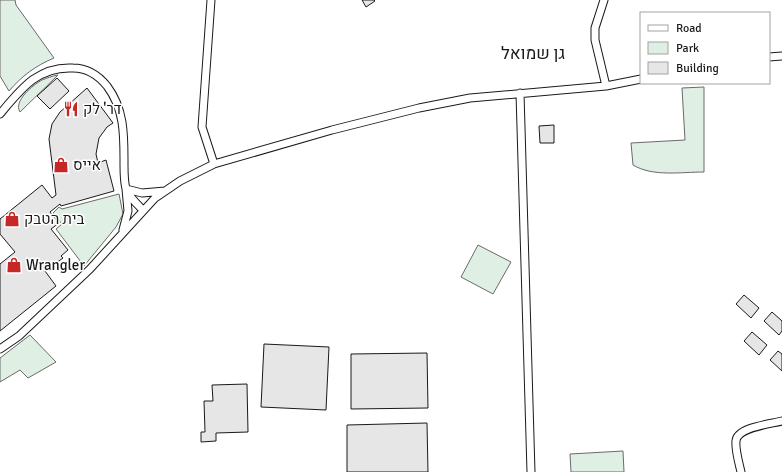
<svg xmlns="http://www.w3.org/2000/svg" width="782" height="472" font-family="Signika,Heebo,sans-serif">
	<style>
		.green { fill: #e0efe3; stroke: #6a6a6a }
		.building { fill: #e6e6e6; stroke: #1a1a1a }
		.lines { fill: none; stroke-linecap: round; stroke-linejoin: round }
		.minor-casing { stroke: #1a1a1a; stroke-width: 9 }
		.minor { stroke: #fff; stroke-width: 7 }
		.labels { text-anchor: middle; stroke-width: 3; stroke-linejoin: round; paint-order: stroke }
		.poi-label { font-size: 15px; fill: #1a1a1a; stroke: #fff; text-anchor: start }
		.quarter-label { font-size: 17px; fill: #1a1a1a; stroke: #fff }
	</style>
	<rect width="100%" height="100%" fill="#fff"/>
	<path class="green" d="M0,0H15L16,5L54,58C35,66 22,76 9,91L0,76Z
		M58,75L20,112C13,101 33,85 42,80C47,78 52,76 58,75Z
		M704,87V172C681,172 653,177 633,165L631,143L685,140L682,88Z
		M119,194L123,214L116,227L84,266L56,229L62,224L53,213L59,207L62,209Z
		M478,245L511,262L493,294L461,277Z
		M30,335L56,362L28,378L20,370L0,382V358Z
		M623,451L624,472H571L570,454Z"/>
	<path class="building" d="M362,0H374L375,1L366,7Z
		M57,78L69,91L50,109L37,96Z
		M87,88L113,123L107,127L99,138L96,154L98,163L106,160L114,191L61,206L60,204L50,212L59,223L51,229L68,250L61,256L63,258L45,271L56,286L0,331V264L15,252L0,234V219L42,185L52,198L56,195L49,139L52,124L60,112Z
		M554,125V143H540L539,126Z
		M744,295L759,308L751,318L736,304Z
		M772,312L782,321V331L779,335L764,321Z
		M752,332L767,345L759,355L744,341Z
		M264,344L329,347L326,410L261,407Z
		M778,351L782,354V371L770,360Z
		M427,353L428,408L351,409V354Z
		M247,384L248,432L216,433V441L201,442V432H205L204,401H213L212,385Z
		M427,423L428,472H347V425Z"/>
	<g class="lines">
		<g class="minor-casing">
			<path id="minor" d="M211,0L202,127L214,164
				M604,0L595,28V40L606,86
				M769,57L782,56
				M520,93L531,472
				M0,114C21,89 38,66 73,68C88,68 98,75 107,86C125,110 124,136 124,165C124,173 124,181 126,189C130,198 137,204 143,210
				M123,230L128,211L126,189L142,193L165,191
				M0,349L19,336L90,269L155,198L180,181L214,164L332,130L419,108L470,98L606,86L641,79
				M741,472C739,463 735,450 736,441C737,427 771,424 782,421"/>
		</g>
		<use href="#minor" class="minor"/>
	</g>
	<defs>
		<g id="restaurant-bare" transform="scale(1.2)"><path d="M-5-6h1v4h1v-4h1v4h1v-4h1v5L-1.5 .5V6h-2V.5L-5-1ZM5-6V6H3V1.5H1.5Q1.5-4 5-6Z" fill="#c62828" stroke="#fff" stroke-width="2.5" paint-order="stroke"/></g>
		<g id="shop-bare" transform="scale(1.2)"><path d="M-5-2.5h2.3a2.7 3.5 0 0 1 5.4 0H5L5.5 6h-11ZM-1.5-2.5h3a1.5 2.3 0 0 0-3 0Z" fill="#c62828" stroke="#fff" stroke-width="2.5" paint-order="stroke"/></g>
	</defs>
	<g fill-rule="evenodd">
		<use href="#restaurant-bare" x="71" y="109"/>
		<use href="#shop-bare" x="61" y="165"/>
		<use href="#shop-bare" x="12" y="219"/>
		<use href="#shop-bare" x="14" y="265"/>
	</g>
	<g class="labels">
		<g class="poi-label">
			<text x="83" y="114">דר' לק</text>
			<text x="73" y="170">אייס</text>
			<text x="24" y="224">בית הטבק</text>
			<text x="26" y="270">Wrangler</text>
		</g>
		<g class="quarter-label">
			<text x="533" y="59">גן שמואל</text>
		</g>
	</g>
	<rect x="640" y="12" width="130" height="72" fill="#ffffff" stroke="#a3a3a3"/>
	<rect x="648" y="25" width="20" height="6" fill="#ffffff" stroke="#a3a3a3"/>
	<text x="676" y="32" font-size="12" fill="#1a1a1a">Road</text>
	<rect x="648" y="42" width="20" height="12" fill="#e0efe3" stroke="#a3a3a3"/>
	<text x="676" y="52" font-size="12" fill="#1a1a1a">Park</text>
	<rect x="648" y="62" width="20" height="12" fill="#e6e6e6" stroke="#a3a3a3"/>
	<text x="676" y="72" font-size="12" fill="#1a1a1a">Building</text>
</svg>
